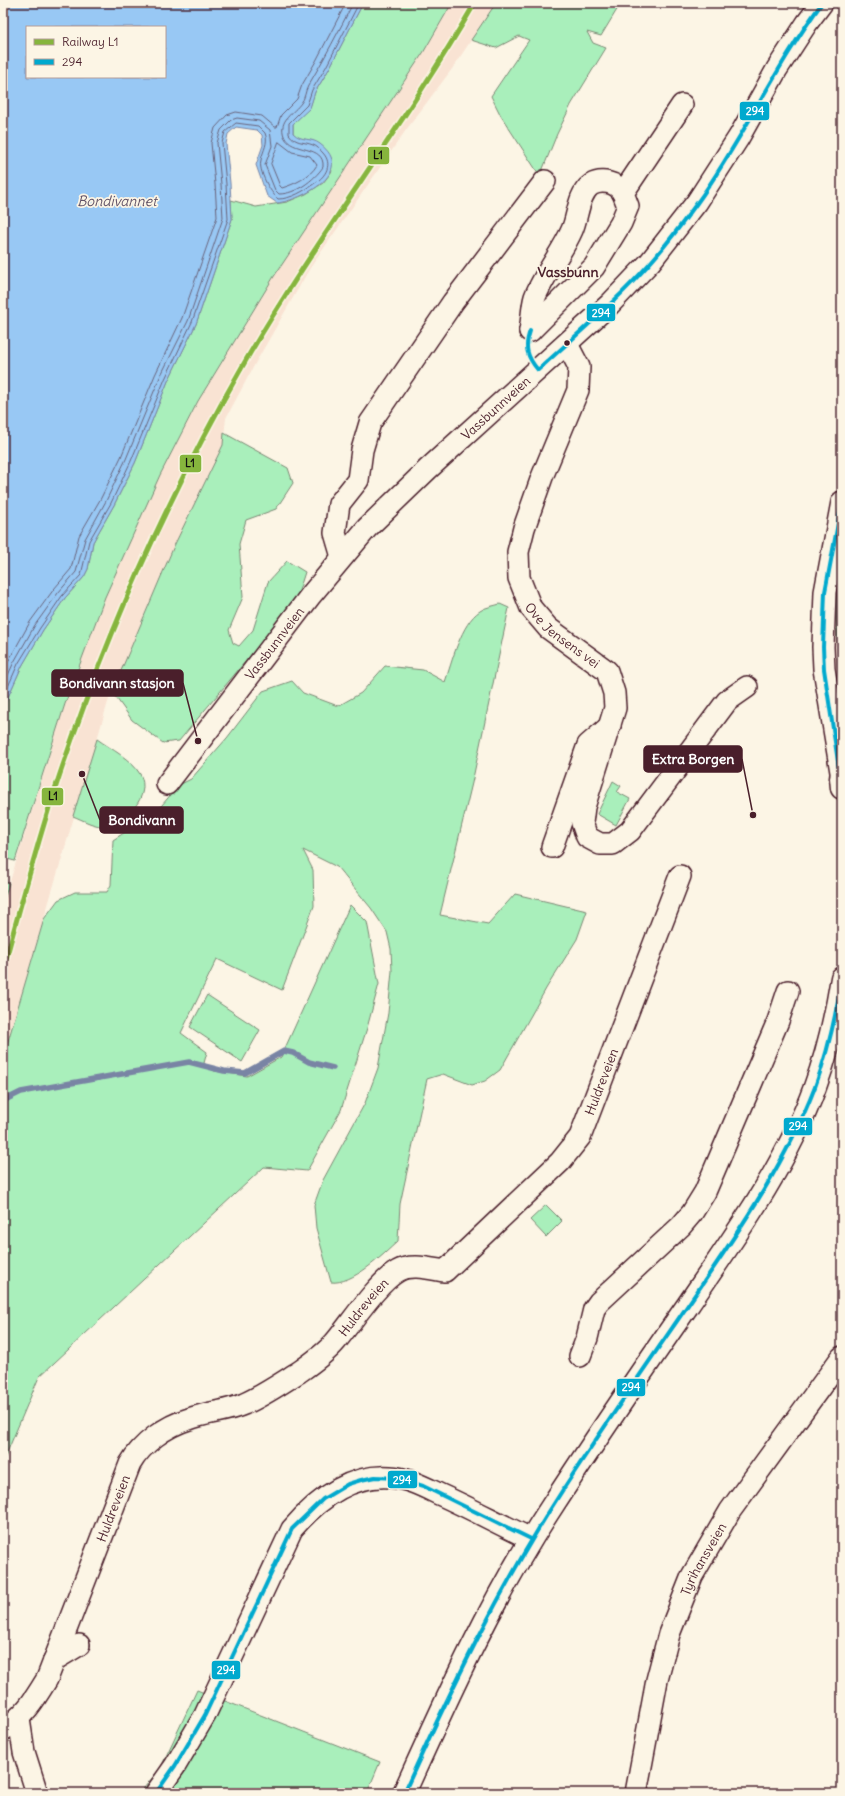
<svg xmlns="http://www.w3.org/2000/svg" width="845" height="1796" font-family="Delius,sans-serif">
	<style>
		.built { fill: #f9e3d3 }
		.green { fill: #a9efbb; stroke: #7a8773 }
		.water { fill: #98c8f4; stroke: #7984a4; fill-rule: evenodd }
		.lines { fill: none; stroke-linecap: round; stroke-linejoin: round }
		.shore { stroke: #69637b; stroke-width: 1 }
		.stream { stroke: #7984a4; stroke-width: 5.5 }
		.street-casing { stroke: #4a1f2b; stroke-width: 24 }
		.secondary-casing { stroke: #4a1f2b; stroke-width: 25 }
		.street { stroke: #fcf5e5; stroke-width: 21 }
		.secondary { stroke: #fcf5e5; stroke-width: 22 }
		.bus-1-casing { stroke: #fcf5e5; stroke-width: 7 }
		.bus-1 { stroke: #00a9ce; stroke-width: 4 }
		.rail-1-casing { stroke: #fcf5e5; stroke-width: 8 }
		.rail-1 { stroke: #86b53d; stroke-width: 5 }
		.bus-dot { fill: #4a1f2b; stroke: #fcf5e5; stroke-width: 1.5 }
		.labels { text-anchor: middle; stroke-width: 3.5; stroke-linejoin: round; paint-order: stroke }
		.street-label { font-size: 13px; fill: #4a1f2b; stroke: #fcf5e5 }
		.water-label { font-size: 14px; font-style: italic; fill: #615267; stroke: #fcf5e5 }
		.neighbourhood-label { font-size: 14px; font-weight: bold; fill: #4a1f2b; stroke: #fcf5e5 }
		.leader { fill: none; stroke: #4a1f2b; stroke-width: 1.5 }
		.callout-dot { fill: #4a1f2b; stroke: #fcf5e5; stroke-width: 1.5 }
		.callout { fill: #4a1f2b; stroke: #4a1f2b; stroke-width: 1.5 }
		.callout-label { font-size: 14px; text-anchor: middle; font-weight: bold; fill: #fff }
		.line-badge { stroke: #fcf5e5; stroke-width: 1.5 }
		.badge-label { font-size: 11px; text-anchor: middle; font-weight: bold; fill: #fff }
		.pale-badge-label { font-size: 11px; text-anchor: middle; font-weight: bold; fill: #111 }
	</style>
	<rect width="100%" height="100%" fill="#fcf5e5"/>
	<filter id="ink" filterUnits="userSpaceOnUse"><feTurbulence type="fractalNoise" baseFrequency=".025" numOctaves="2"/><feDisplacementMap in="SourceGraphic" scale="8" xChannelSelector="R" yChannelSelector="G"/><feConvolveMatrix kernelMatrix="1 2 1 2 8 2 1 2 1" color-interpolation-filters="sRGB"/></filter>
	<g filter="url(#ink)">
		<path class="built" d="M452,3H496L452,69L406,130L310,268L256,362L226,418L223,445L174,546L108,702L3,1057V904L65,704L105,597L160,475L198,401L273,278L423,53Z
			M842,555V719L834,666L832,637L835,591Z"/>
		<path class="green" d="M363,3H452L423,53L273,278L198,401L160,475L105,597L65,704L15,861L3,858V708L22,666L43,630L65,598L84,577L88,569L93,542L114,505L135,463L168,381L196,324L232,219L231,200L256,207L287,202L306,194L323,183L332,171L314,141L298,138L293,133V124L310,107L315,92L329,69Z
			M496,3H621L601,36L587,32L593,43L606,48L571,105L557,134L540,176L501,116L491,96L529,40L519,36L496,48L471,40Z
			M224,433L288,468L293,483L276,509L246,520L239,544L243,597L229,630L233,643L239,646L253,630L268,582L287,561L305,572L297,597L255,650L179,741L163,743L132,720L112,692L174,546L223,445Z
			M842,579V669L838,667L836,601Z
			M500,604L509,608L472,783L440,915L488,924L515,894L587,911L577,939L547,987L500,1070L485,1081L472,1085L443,1074L427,1079L400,1204L398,1241C383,1255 352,1285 331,1282L316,1228L314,1205L323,1180L365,1103L378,1068L388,1013L392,971L391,949L387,932L371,908L337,867L303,850L313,870L314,906L282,990L217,959L181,1033L207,1052L204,1063L214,1071L247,1076L281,1057L350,905L367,922L379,984L367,1028L341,1110L307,1171L264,1167L39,1377L3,1462V1058L44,919L58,900L75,892H107L111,885L113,840L156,812L179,785L191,779L227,738L263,691L292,681L303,693L338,706L361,693L385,666L423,670L445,682C452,662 461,623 480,611C485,607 494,606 500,604Z
			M97,739C111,749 131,759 140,774C152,796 126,823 105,826C95,827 83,820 73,816Z
			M613,781L621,786L617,792L630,799L616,825L597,814Z
			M3,881L9,883L3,904Z
			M207,995L260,1030L242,1062L190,1027Z
			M546,1205L562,1221L546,1237L530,1220Z
			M197,1690L380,1762L367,1793H140L161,1767Z"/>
		<path class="water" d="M3,3H363L329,69L315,92L310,108L293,124V133C302,142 311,137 320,144C357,172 302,200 277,203L267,196L256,165L263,145L262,135L257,130L236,127L228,134L226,144L230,183L232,219L196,324L168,381L135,463L114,505L93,542L88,569L84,577L65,598L43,630L22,666L3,708ZM27,27H165V77H27Z"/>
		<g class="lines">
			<path class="shore" d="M279,142L292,152L310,156L317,165C310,177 295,184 282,188L280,186L271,164Z
				M3,671L30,622L54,589L71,569L79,536L101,498L121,457L155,375L182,318L217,217L215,184L211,143L215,128L227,115L236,112L262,116L275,127H277L281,115L297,99L302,85L316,61L346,3
				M3,686L14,662L35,625L58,593L76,572L85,539L106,501L126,459L160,377L188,321L223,218L221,184L217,143L221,130L231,120L237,118L259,121L270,130L272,146L265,165L275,190L279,194C296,194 314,180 323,167C325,144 291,154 284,136C278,120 294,113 301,103C305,99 305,91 308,86C324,59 339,31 353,3
				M3,698L18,664L40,628L62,596L81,575L89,541L111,503L131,461L165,379L192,322L228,219L226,184L222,143L225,132L236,123L258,126L265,133C269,143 263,150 261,160C258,171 270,192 278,199C291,199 304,191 315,183C326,176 333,164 323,153C320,150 317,146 313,145C303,141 296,144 289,134V123L307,105L312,90L326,67L359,3"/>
			<path class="stream" d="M3,1101L21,1092L189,1062L224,1071L245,1073L284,1051L293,1053L309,1062L333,1068"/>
			<g class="street-casing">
				<g id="street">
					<path d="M530,331L594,267L621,223L628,206L623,193L682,105"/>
					<path d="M530,331C532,320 532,307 535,297C544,274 562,253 572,230C578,217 578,194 591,185C601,179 617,182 623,193"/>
					<path id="s1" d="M567,344L579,367L578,390L542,477L524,528L518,552L519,578L531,608L548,628L607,671L614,693L615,708L584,807L582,823L587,837L600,844H613L630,831L727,701L747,687"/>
					<path d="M842,502L825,592L823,647L824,669L842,778"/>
					<path d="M342,557L335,533L339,504L358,480L362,450L370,423L453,302L545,181"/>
					<path id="s2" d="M167,784L311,595L367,528L428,469L610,304L650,262L697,202L739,137L777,69L807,23L822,3"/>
					<path d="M552,847L588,745L610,726"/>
					<path d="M580,1356L587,1338L594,1309L599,1302L681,1226L692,1213L705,1192L778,1021L788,991"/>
					<path d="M54,1660L79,1645"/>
					<path d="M19,1719L24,1752L37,1793"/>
					<path id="s3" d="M3,1730C26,1714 33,1702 47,1679L130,1464C142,1443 166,1426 189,1419C207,1412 226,1412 244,1404C261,1397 283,1382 299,1372C312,1363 326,1353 336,1341C351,1323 378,1282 398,1271C411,1263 431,1269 445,1271L560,1162L580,1137L680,876"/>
					<path d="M156,1793L175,1766L205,1715L292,1529C317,1500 350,1474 390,1477C408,1478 426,1488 441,1495C472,1509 501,1525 531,1539"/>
					<path id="s4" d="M636,1793L657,1680L669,1634L692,1576L730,1511L842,1357"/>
				</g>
			</g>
			<g class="secondary-casing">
				<path id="secondary" d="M841,778L842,788
					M404,1793C447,1698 490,1602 547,1514C592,1444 640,1374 688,1305C735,1236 786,1166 815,1087C828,1052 836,1015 842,978"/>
			</g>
			<use href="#street" class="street"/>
			<use href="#secondary" class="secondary"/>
			<g class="bus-1-casing">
				<path id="bus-1" d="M530,331C524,347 527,357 538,370C576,335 616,302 650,263C667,244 682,224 697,203C743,139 775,67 822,3
					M842,502L825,592L823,647L824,669L842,788
					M156,1793L175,1766L205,1715L292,1529L323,1499L348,1484L361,1480L375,1477L397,1478L423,1486L531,1539
					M404,1793C451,1689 500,1587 562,1491C606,1423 653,1356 699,1289C743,1225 787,1160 815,1087C828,1052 836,1015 842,978"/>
			</g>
			<use href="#bus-1" class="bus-1"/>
			<g class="rail-1-casing">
				<path id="rail-1" d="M3,970C19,911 35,851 54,792C103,642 167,497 246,360C317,238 404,125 475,3"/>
			</g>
			<use href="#rail-1" class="rail-1"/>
		</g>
	</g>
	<circle class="bus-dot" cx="567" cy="343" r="3.5"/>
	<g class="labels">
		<g class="street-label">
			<text dy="5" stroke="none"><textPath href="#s2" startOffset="501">Vassbunnveien</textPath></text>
			<text dy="5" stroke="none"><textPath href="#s1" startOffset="322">Ove Jensens vei</textPath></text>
			<text dy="5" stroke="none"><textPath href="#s2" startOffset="177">Vassbunnveien</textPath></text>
			<text dy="5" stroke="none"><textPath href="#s3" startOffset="935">Huldreveien</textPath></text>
			<text dy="5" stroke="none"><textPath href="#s3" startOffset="587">Huldreveien</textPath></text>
			<text dy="5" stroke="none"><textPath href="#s3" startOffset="251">Huldreveien</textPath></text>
			<text dy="5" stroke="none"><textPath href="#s4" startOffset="245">Tyrihansveien</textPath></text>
		</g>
		<g class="water-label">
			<text x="117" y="206">Bondivannet</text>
		</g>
		<g class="neighbourhood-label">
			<text x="568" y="277">Vassbunn</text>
		</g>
	</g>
	<path class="leader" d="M198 741L183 683M753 815L742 759M82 774L100 820"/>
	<g class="callout-dot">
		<circle cx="198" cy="741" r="4"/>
		<circle cx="753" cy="815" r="4"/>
		<circle cx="82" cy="774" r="4"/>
	</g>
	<g class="callout">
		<rect x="52" y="670" width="131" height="26" rx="4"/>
		<rect x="644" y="746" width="98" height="26" rx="4"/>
		<rect x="100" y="807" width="83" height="26" rx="4"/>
	</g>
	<g class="callout-label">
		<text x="117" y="688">Bondivann stasjon</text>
		<text x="693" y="764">Extra Borgen</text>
		<text x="142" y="825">Bondivann</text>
	</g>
	<g class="line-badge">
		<rect x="739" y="101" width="31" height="20" rx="4" fill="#00a9ce"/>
		<rect x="367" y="146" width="23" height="19" rx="4" fill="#86b53d"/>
		<rect x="586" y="303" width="30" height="19" rx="4" fill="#00a9ce"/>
		<rect x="179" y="454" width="23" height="19" rx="4" fill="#86b53d"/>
		<rect x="41" y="787" width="23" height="19" rx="4" fill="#86b53d"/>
		<rect x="783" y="1117" width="30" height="19" rx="4" fill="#00a9ce"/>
		<rect x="616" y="1378" width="30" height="19" rx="4" fill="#00a9ce"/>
		<rect x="387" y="1470" width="31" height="19" rx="4" fill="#00a9ce"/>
		<rect x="211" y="1660" width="30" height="20" rx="4" fill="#00a9ce"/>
	</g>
	<g class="badge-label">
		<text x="755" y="115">294</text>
		<text x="601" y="317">294</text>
		<text x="798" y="1130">294</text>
		<text x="631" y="1391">294</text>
		<text x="402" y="1484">294</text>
		<text x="226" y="1674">294</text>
	</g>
	<g class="pale-badge-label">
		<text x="378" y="159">L1</text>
		<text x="190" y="467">L1</text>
		<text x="53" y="800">L1</text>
	</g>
	<rect width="845" height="1796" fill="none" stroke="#fcf5e5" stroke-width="16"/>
	<rect x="8" y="8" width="829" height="1780" fill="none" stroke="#4a1f2b" stroke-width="1.5" filter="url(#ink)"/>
	<rect x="26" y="26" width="140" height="52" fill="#fcf5e5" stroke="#b59f9b"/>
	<rect x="34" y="39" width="20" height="6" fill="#86b53d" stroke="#b59f9b"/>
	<text x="62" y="46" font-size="12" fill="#4a1f2b">Railway L1</text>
	<rect x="34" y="59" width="20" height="6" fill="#00a9ce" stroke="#b59f9b"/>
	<text x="62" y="66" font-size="12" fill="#4a1f2b">294</text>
</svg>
